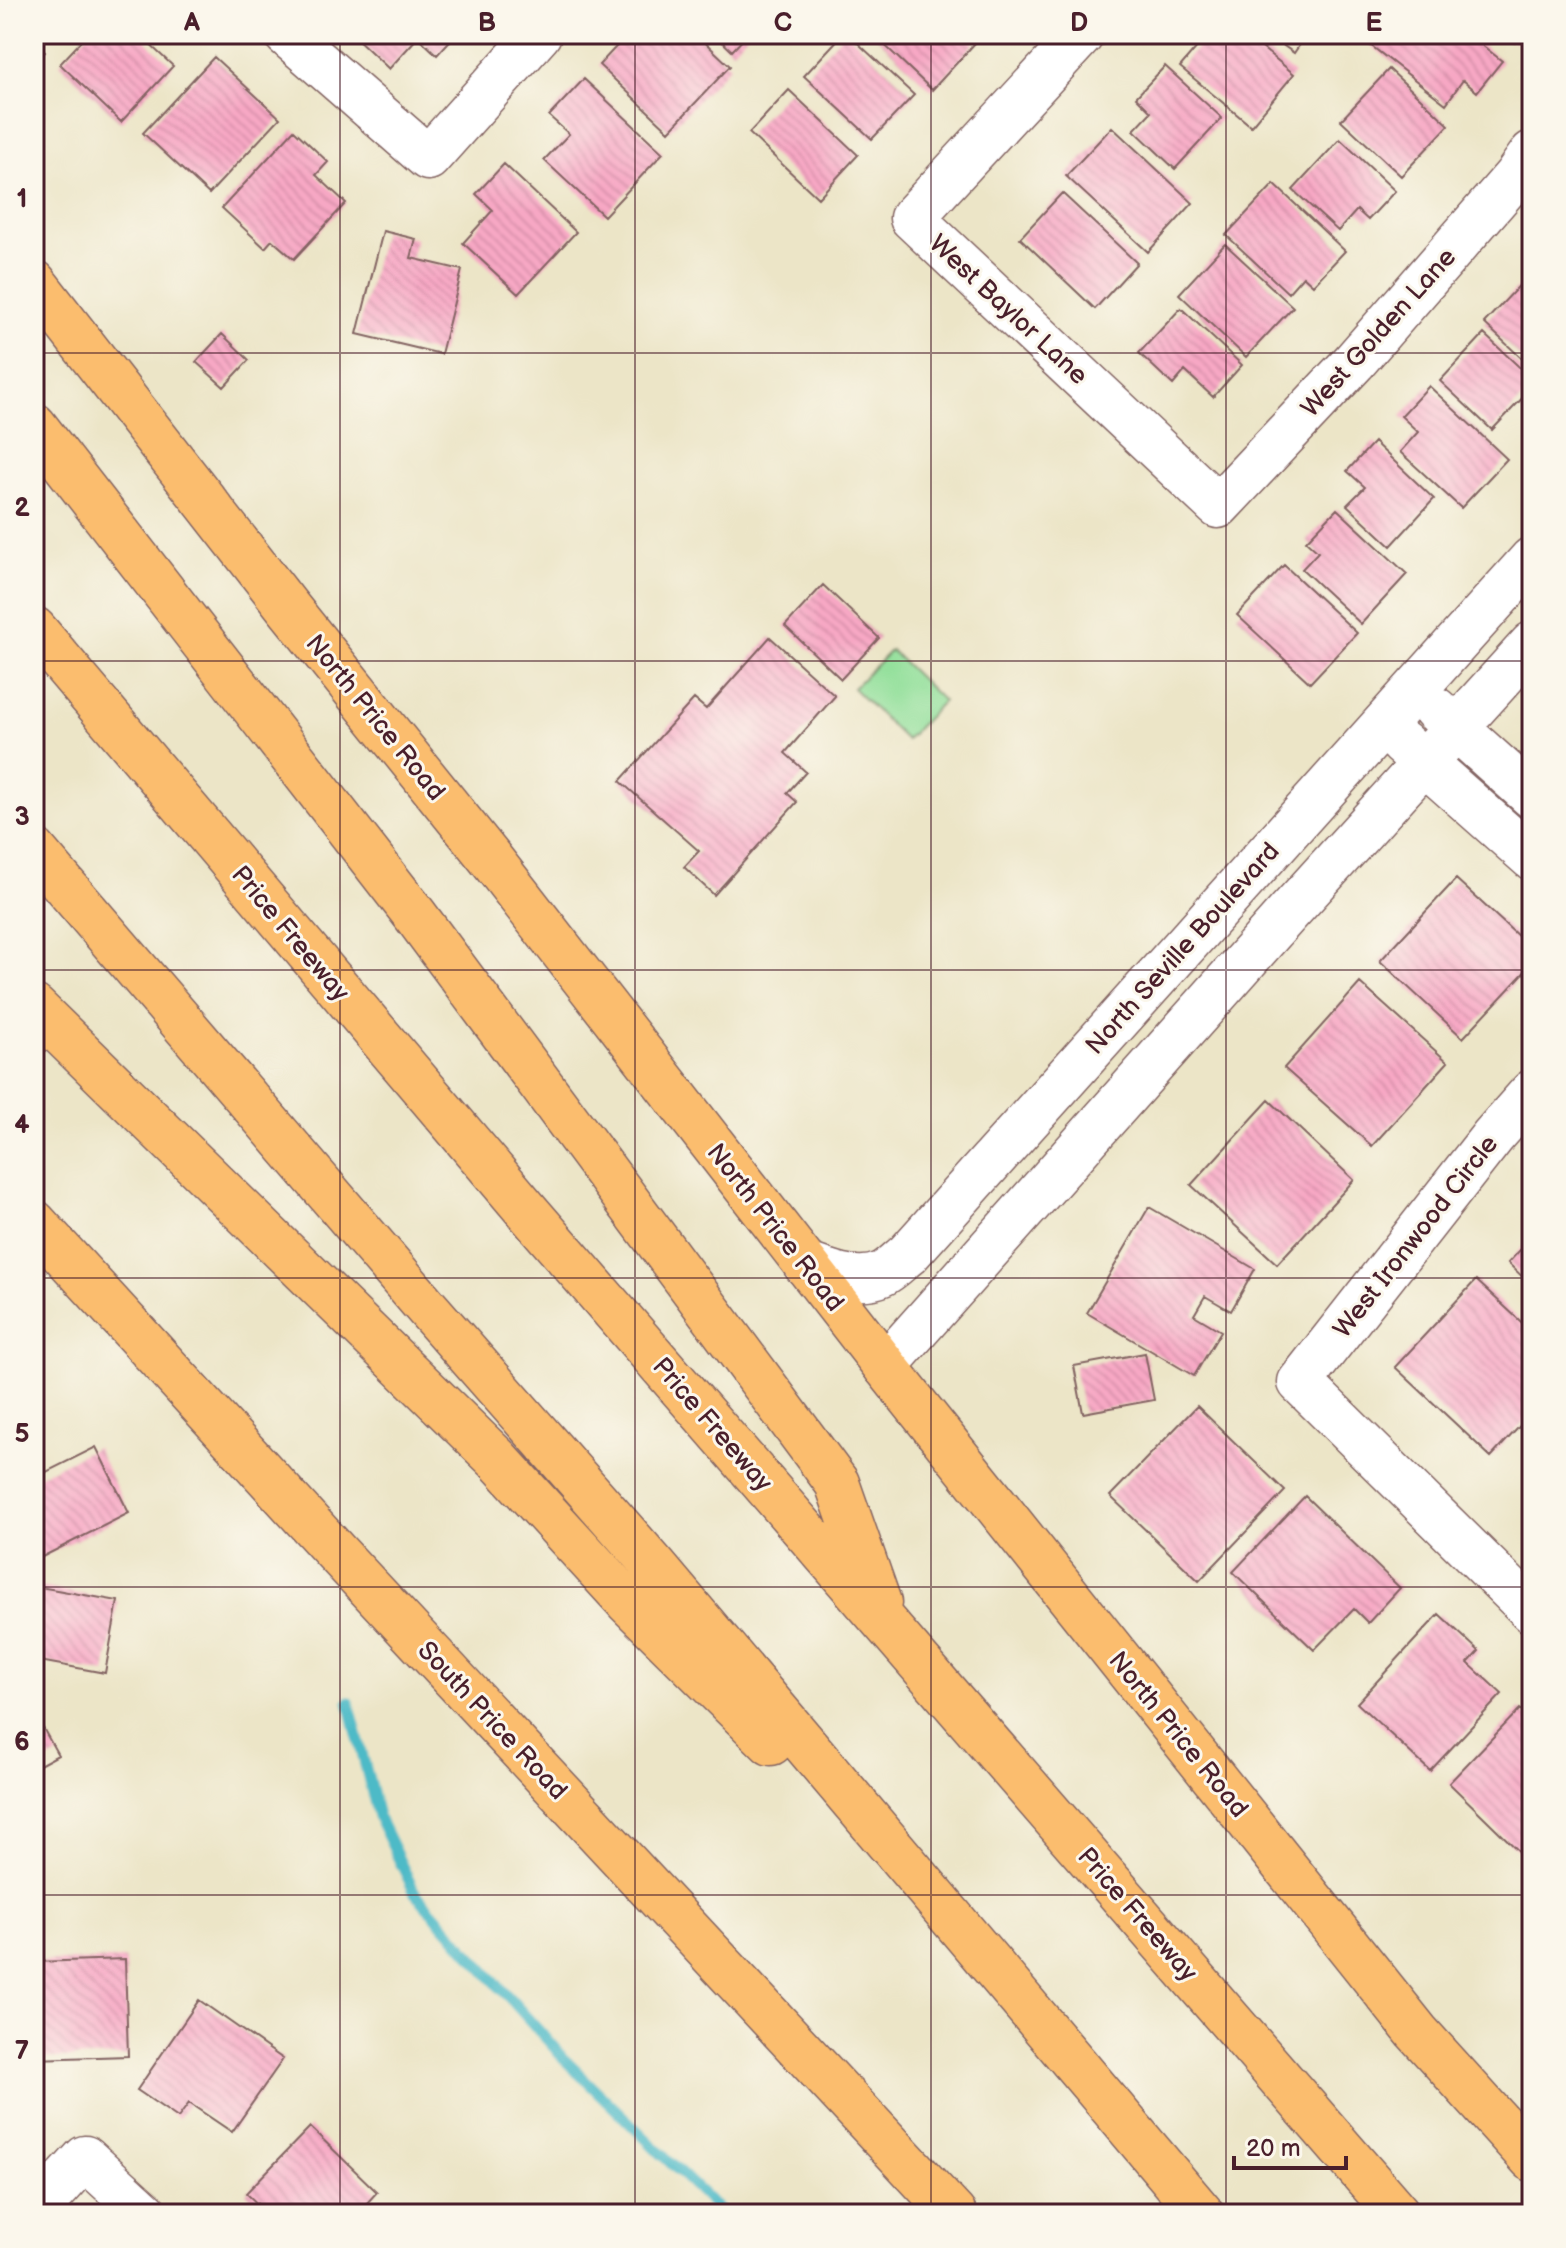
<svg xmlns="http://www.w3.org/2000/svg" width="1566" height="2248" font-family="'Balsamiq Sans',sans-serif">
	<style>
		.green { fill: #94e09c; stroke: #6f8064; stroke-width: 2 }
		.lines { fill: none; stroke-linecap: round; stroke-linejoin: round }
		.stream { stroke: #4dbac7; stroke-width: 11 }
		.building { fill: url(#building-back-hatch) }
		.minor-casing { stroke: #836462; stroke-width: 47 }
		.major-casing { stroke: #836462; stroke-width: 47 }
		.highway-casing { stroke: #836462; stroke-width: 47 }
		.minor { stroke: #fff; stroke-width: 44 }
		.major { stroke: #fbbd6e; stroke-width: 44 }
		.highway { stroke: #fbbd6e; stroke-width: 44 }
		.grid { fill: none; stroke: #4a1f2b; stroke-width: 2; stroke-opacity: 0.55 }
		.labels { text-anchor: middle; stroke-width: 6; stroke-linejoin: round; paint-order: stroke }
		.street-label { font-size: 26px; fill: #4a1f2b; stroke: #fbf7ec }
		.neatline { fill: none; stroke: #4a1f2b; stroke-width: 3 }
		.grid-label { font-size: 26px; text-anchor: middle; font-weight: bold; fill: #4a1f2b }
	</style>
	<defs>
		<pattern id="building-back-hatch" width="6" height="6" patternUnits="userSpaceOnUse" patternTransform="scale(2)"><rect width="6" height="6" fill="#f7a7c4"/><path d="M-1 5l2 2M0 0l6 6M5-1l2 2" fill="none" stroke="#d58fa9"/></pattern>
	</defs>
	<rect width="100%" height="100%" fill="#fbf7ec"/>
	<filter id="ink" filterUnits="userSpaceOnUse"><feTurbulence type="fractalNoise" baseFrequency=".0125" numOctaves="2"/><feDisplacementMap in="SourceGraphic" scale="16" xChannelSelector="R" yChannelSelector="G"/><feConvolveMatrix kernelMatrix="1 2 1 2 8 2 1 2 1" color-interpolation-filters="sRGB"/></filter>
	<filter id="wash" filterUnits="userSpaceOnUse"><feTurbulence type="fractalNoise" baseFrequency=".006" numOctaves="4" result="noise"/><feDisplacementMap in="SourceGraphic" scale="32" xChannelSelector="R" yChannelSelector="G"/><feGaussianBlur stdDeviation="1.8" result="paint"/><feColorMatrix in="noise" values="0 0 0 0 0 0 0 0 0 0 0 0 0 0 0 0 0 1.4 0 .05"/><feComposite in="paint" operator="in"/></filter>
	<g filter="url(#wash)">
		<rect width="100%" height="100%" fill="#ece5c7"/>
		<path class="green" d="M891,650L943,701L906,740L853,688Z"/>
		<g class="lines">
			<path class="stream" d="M349,1702L378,1816L415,1893L568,2063L723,2214"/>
		</g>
		<g id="blocks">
			<path class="building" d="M88,34H153L146,41L173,66L121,122L60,64Z
				M352,34H456L437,55L418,37L389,69Z
				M628,34H696L730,66L669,131L599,65Z
				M714,34H748L732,51Z
				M843,34H848L914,95L872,139L804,76Z
				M873,34H965L975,43L932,90Z
				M1192,34H1245L1294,74L1251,126L1180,67L1199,45L1189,37Z
				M1267,34H1307L1294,53Z
				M1377,34H1468L1502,61L1477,92L1463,80L1446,104L1369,44Z
				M1501,34H1521L1515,43Z
				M34,42L45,52L34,64Z
				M214,57L280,118L209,194L143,133Z
				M1165,66L1222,118L1175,169L1134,130L1151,112L1136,97Z
				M1389,69L1449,125L1401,176L1341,120Z
				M584,79L663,153L604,216L544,160L569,134L549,116Z
				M789,90L858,155L818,198L749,133Z
				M1112,127L1193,203L1148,252L1066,176Z
				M294,130L328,162L316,175L346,203L294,259L272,240L265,248L222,208Z
				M1340,139L1395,191L1368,220L1357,210L1338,231L1293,190Z
				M504,164L576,232L518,294L463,243L493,210L476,194Z
				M1274,184L1345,251L1313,285L1303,276L1288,293L1226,235Z
				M1062,193L1137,263L1095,309L1020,238Z
				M383,231L416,239L411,258L462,270L441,354L357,334Z
				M1225,244L1293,307L1246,357L1179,294Z
				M1532,272V368L1484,323Z
				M1181,308L1242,365L1213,397L1185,371L1173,385L1139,353Z
				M222,334L249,360L224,387L196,362Z
				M1484,334L1532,379V388L1492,430L1440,381Z
				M1429,386L1507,459L1461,508L1400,452L1418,432L1401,416Z
				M1374,442L1434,499L1391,546L1347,505L1365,487L1347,471Z
				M1337,509L1407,574L1361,624L1302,569L1318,552L1306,541Z
				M1284,565L1357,633L1310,683L1237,615Z
				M823,585L879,638L841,679L785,626Z
				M770,637L835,696L785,753L806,772L787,793L797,802L714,895L684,867L699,851L620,781L694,699L706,709Z
				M1456,879L1532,949V964L1463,1038L1380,961Z
				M1360,983L1448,1062L1372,1146L1284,1068Z
				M1269,1100L1354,1180L1277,1264L1191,1185Z
				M1149,1207L1255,1269L1231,1311L1205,1296L1194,1315L1221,1331L1194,1376L1087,1313Z
				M1532,1237V1286L1508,1263Z
				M1476,1280L1532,1332V1413L1491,1457L1395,1367Z
				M1145,1353L1154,1400L1083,1413L1074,1366Z
				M1197,1406L1285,1491L1199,1581L1110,1496Z
				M96,1447L129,1513L34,1561V1478Z
				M1305,1496L1400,1588L1368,1623L1354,1609L1314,1650L1233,1572Z
				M40,1587L118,1601L105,1673L34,1660V1622Z
				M1439,1614L1479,1651L1468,1663L1502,1694L1430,1771L1357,1703Z
				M1520,1709L1532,1721V1858L1529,1861L1449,1783Z
				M34,1712L58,1755L34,1768Z
				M125,1959L128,2056L34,2059V1962Z
				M199,2000L283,2059L232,2132L189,2103L178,2118L137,2090Z
				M310,2127L377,2192L357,2214H268L246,2193Z"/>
		</g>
	</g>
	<g filter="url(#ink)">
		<use href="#blocks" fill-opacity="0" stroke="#836462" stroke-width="2"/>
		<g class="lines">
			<g class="minor-casing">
				<path id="minor" d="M286,34L428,158L539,34
					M1082,34L912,218L1218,506L1354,362L1515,177L1532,153
					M1435,709L1532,796
					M1402,743L1532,858
					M1532,1092L1493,1136L1300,1382L1532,1611
					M805,1264C828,1272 857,1285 882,1274C891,1270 900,1260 908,1254L1532,559
					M885,1366L1287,914L1532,644
					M34,2214L85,2158L146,2214"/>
			</g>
			<g class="major-casing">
				<path id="major" d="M34,282L286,605L489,857L885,1366L1417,2032L1532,2159
					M34,1222L335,1551L954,2214"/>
			</g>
			<g class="highway-casing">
				<path id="highway" d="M34,425L415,915L837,1483L879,1603
					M34,629L528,1212L1398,2214
					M34,850L427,1308L656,1568L1202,2214
					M34,1007L497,1459L627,1601L771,1743"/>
			</g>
			<use href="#minor" class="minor"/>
			<use href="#major" class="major"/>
			<use href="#highway" class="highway"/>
		</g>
	</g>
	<path class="grid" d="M340,34V2214M635,34V2214M931,34V2214M1226,34V2214M34,353H1532M34,661H1532M34,970H1532M34,1278H1532M34,1587H1532M34,1895H1532"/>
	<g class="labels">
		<g class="street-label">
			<text transform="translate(1009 309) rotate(43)" y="9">West Baylor Lane</text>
			<text transform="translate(1378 332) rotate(-48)" y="9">West Golden Lane</text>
			<text transform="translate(376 717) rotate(51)" y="9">North Price Road</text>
			<text transform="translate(291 933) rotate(50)" y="9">Price Freeway</text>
			<text transform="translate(1182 948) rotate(-48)" y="9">North Seville Boulevard</text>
			<text transform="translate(776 1227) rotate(52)" y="9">North Price Road</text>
			<text transform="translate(1415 1236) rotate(-52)" y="9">West Ironwood Circle</text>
			<text transform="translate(713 1424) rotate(49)" y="9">Price Freeway</text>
			<text transform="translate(493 1720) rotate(47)" y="9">South Price Road</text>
			<text transform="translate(1179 1734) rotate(51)" y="9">North Price Road</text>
			<text transform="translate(1138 1914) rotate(49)" y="9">Price Freeway</text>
		</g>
	</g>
	<rect width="1566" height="2248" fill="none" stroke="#fbf7ec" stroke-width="88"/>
	<path d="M1234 2156v12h112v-12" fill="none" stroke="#4a1f2b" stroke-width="4"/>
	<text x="1246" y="2156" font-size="24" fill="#4a1f2b" stroke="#fbf7ec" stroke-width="6" paint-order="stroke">20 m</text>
	<rect x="44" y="44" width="1478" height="2160" class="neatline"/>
	<g class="grid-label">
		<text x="192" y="31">A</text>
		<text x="487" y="31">B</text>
		<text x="783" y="31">C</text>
		<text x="1079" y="31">D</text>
		<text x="1374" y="31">E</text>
		<text x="22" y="207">1</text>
		<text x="22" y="516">2</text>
		<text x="22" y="825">3</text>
		<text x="22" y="1133">4</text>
		<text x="22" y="1442">5</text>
		<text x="22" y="1750">6</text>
		<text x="22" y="2059">7</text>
	</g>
</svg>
